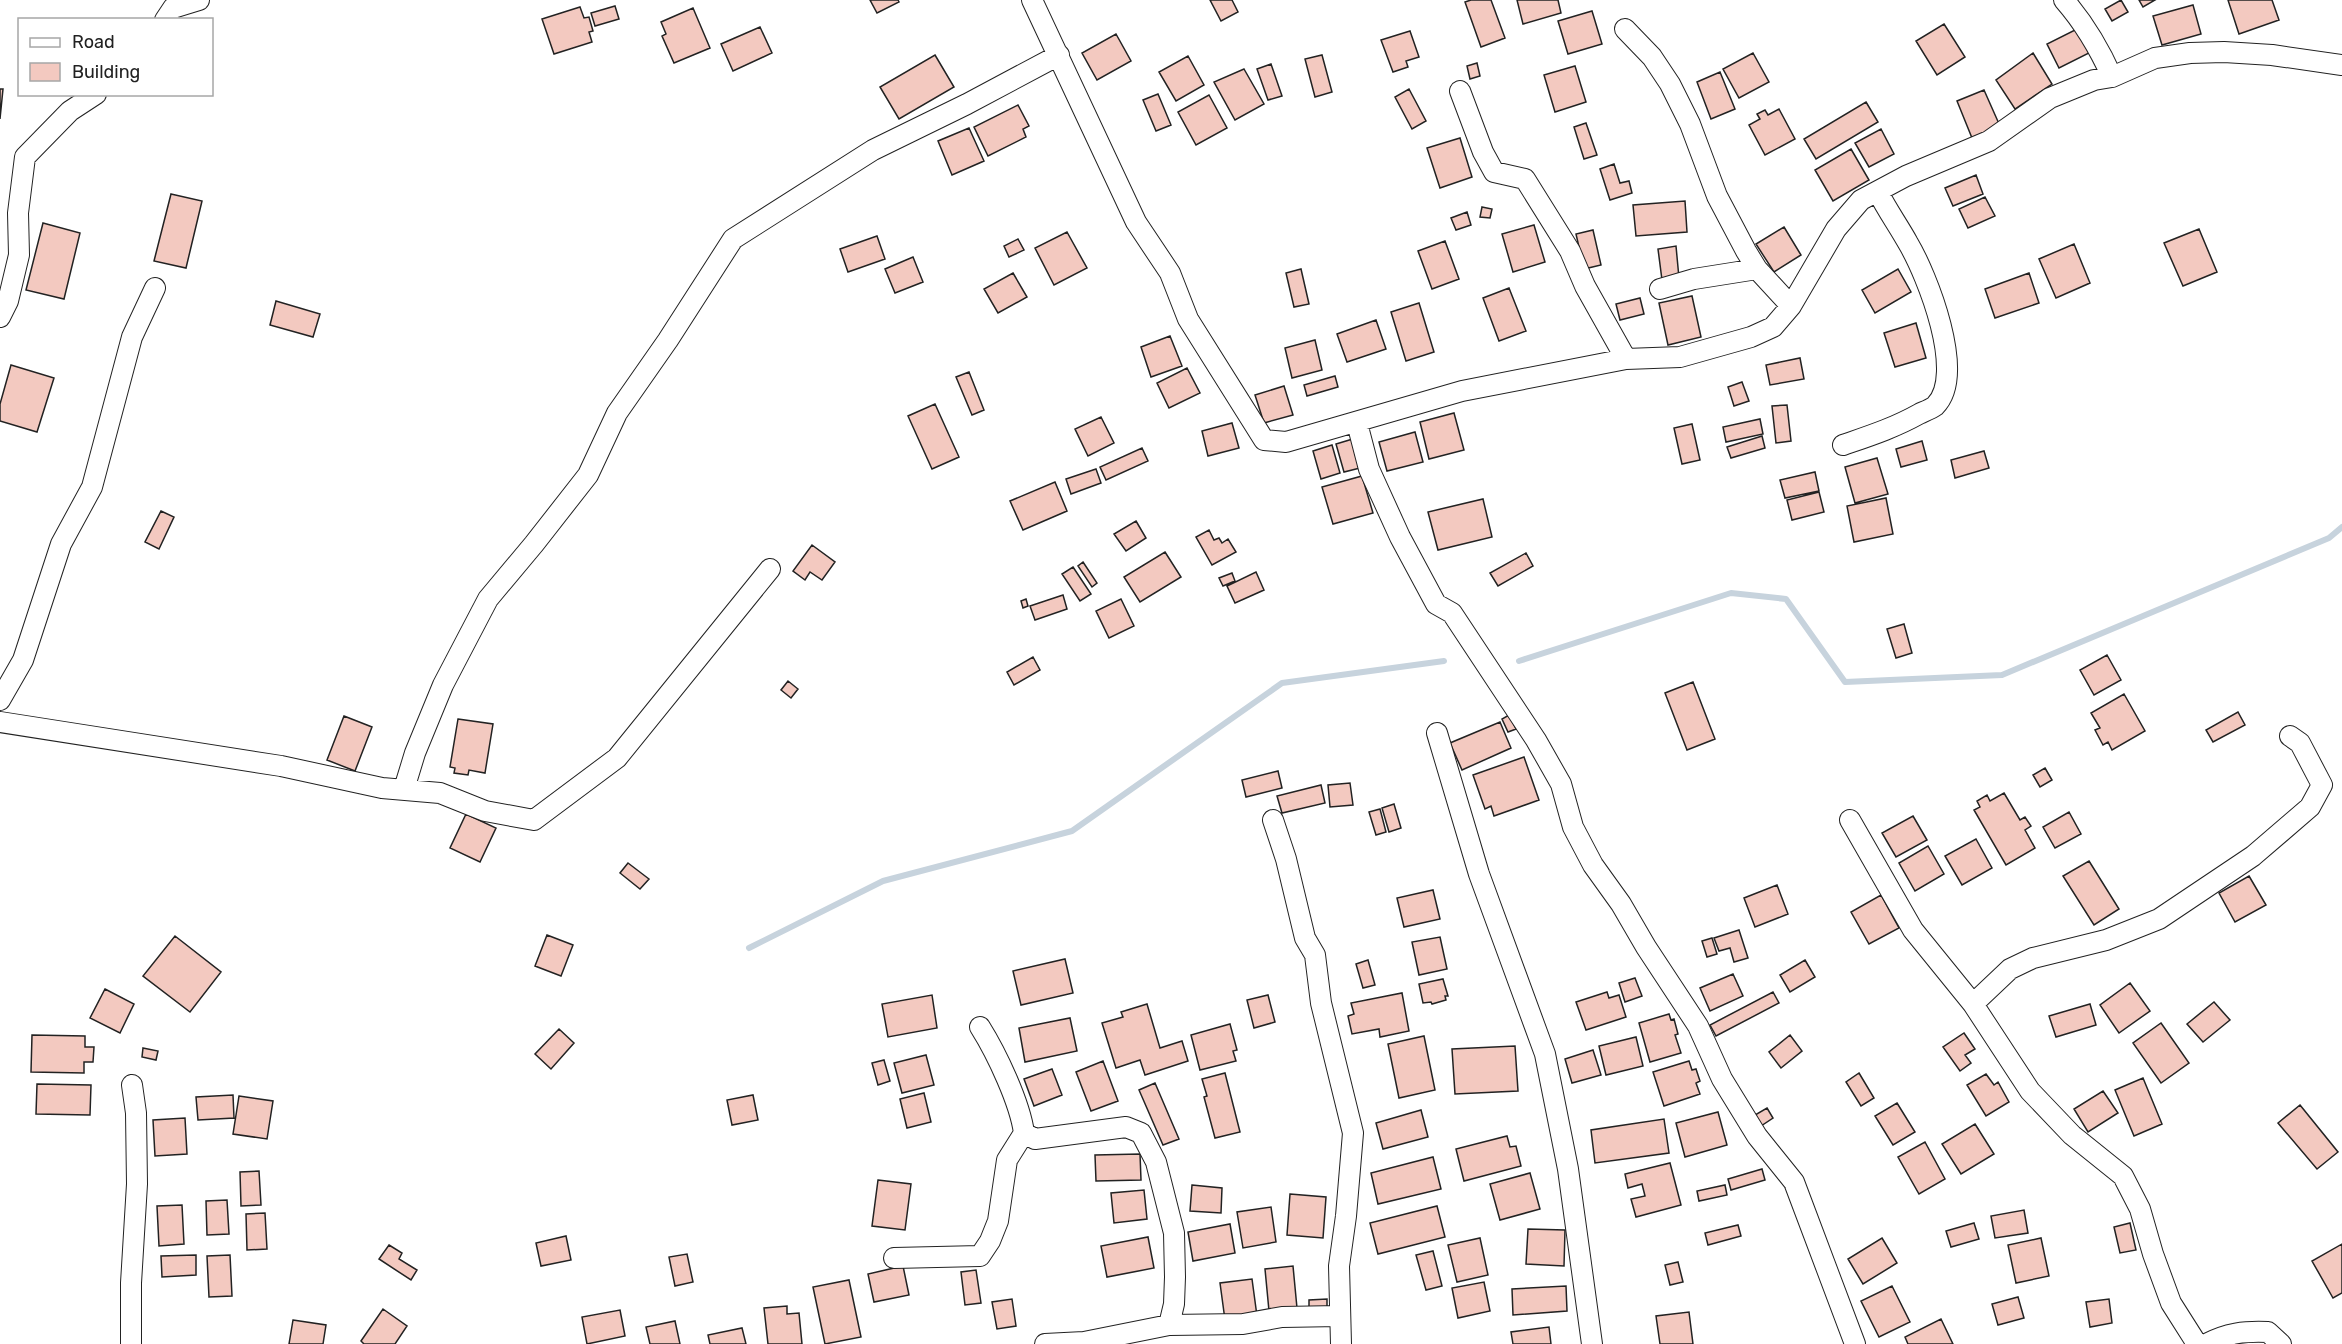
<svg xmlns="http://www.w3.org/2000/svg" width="2342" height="1344" font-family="Rubik,sans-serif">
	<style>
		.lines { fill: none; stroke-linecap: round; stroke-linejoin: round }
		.stream { stroke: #c7d3dd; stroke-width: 6 }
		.building { fill: #f3c9c0; stroke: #222; stroke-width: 1.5 }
		.street-casing { stroke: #222; stroke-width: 22 }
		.street { stroke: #fff; stroke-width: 20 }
	</style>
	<rect width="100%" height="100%" fill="#fff"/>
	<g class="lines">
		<path class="stream" d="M1519,661L1731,593L1786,599L1845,682L2002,675L2329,538L2342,527
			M749,948L883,881L1072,831L1282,683L1444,661"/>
	</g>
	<path class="building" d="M870,0H898L899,2L877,13Z
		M1210,0H1232L1238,12L1221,21Z
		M1471,0H1491L1505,38L1481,47L1465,2Z
		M1517,0H1558L1561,13L1523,24Z
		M2121,0L2128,12L2112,21L2105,9Z
		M2139,0H2155L2143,7Z
		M2228,0H2272L2279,20L2239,34Z
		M2193,5L2201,34L2162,45L2153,16Z
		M615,6L619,19L595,26L591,13Z
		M580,7L584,18L589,17L593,31L589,32L592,42L554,54L542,19Z
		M693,8L710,48L674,63L662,36L666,34L661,22Z
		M1592,11L1602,44L1568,54L1558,21Z
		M1944,24L1965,57L1937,75L1916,41Z
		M760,27L772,53L733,71L721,44Z
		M2077,29L2089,53L2059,68L2047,44Z
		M1410,31L1419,57L1406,61L1408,67L1393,72L1381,40Z
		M1116,34L1131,61L1097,80L1082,53Z
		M1753,53L1769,82L1739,98L1723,69Z
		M2033,53L2052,84L2015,109L1996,80Z
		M935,55L954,87L899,119L880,87Z
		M1322,55L1332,92L1315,97L1305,59Z
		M1188,56L1204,85L1176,101L1159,72Z
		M1477,63L1480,76L1470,79L1467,66Z
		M1271,64L1282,96L1268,100L1257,69Z
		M1575,66L1586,102L1555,112L1544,75Z
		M1244,69L1264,104L1235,120L1214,82Z
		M1720,72L1735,109L1711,119L1697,82Z
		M0,89H3L0,119Z
		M1409,89L1426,121L1412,129L1395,97Z
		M1984,90L2000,126L1972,138L1957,101Z
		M1158,94L1171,125L1156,131L1143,100Z
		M1209,95L1227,128L1196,145L1178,112Z
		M1866,102L1878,122L1816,159L1804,139Z
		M1018,105L1029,126L1023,129L1026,137L988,156L974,127Z
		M1779,109L1795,139L1765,155L1749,125L1760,119L1757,114L1765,110L1768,115Z
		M1586,123L1597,155L1584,159L1574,127Z
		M969,128L984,161L952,175L938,141Z
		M1881,129L1894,154L1869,167L1855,143Z
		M1460,138L1472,177L1440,188L1427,148Z
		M1851,149L1869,180L1833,201L1815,170Z
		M1614,164L1620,183L1629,181L1632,193L1610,200L1600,169Z
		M1976,175L1983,194L1953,206L1945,188Z
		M171,194L202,201L186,268L154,261Z
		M1985,197L1995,216L1968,228L1959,209Z
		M1685,201L1687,232L1636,236L1633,205Z
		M1482,207L1492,209L1490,218L1480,217Z
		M1467,212L1471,225L1456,230L1451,218Z
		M43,223L80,233L64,299L26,290Z
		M1534,225L1545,262L1513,272L1502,234Z
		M1784,227L1801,255L1774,272L1756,244Z
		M2199,229L2217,272L2183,286L2164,243Z
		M1593,230L1601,265L1584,269L1576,234Z
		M1067,232L1087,268L1054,285L1035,248Z
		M877,236L885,259L848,272L840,249Z
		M1018,239L1024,250L1009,257L1004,246Z
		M1445,241L1459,279L1432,289L1418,251Z
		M2074,244L2090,283L2056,298L2039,259Z
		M1676,246L1679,278L1662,280L1658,249Z
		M913,257L923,282L895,293L885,269Z
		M1301,269L1309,304L1294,307L1286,273Z
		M1898,269L1911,292L1875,313L1862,290Z
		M1013,273L1027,297L998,313L984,289Z
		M2029,273L2039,303L1995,318L1985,289Z
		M1509,288L1526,331L1499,341L1483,298Z
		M1692,296L1701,337L1668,345L1659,303Z
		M1640,298L1644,314L1620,320L1616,304Z
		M276,301L320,314L313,337L270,325Z
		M1419,303L1434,352L1406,361L1391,312Z
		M1376,320L1386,349L1347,362L1337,334Z
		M1916,323L1926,358L1895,367L1884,333Z
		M1170,336L1182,366L1151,377L1141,347Z
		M1315,340L1322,370L1292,378L1285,348Z
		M1800,358L1804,379L1770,385L1766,365Z
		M11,365L54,378L37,432L0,421V404Z
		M1187,368L1200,393L1169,408L1157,383Z
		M969,372L984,410L972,415L956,377Z
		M1335,376L1338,387L1307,396L1304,385Z
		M1742,382L1749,401L1734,406L1728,387Z
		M1284,386L1293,415L1264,423L1255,395Z
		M935,404L959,457L932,469L908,416Z
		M1787,405L1791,441L1776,443L1772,406Z
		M1454,413L1464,450L1429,459L1420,422Z
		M1101,417L1114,443L1088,456L1075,429Z
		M1760,419L1763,434L1726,442L1723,427Z
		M1232,423L1239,448L1208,456L1202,431Z
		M1692,424L1700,460L1682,464L1674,428Z
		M1415,432L1423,462L1387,471L1379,442Z
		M1762,436L1765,448L1731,458L1727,447Z
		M1356,438L1364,467L1344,472L1336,444Z
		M1922,441L1927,460L1901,467L1896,449Z
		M1332,445L1340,473L1321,479L1313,451Z
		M1142,448L1148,461L1106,480L1100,467Z
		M1984,451L1989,468L1955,478L1951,460Z
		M1877,458L1888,494L1855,503L1845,467Z
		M1096,469L1101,483L1071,494L1066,479Z
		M1815,472L1819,491L1785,498L1780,480Z
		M1362,476L1373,513L1333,524L1322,487Z
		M1055,482L1067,511L1023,530L1010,501Z
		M1819,492L1824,512L1792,520L1787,500Z
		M1886,498L1893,534L1854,542L1847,506Z
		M1483,499L1492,537L1438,550L1428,512Z
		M161,511L174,517L159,549L145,542Z
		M1136,521L1146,538L1126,551L1114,534Z
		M1209,530L1214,540L1219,538L1222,543L1228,539L1236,552L1212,565L1196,537Z
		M812,545L835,562L822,580L810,572L805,580L793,571Z
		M1165,552L1181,577L1140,602L1124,577Z
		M1526,553L1533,566L1498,586L1490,573Z
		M1083,562L1097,583L1092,587L1078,566Z
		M1073,567L1091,594L1080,601L1062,574Z
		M1256,572L1264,590L1235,603L1227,586Z
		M1232,573L1235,581L1223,586L1219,578Z
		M1063,595L1067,609L1035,620L1030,606Z
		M1026,599L1028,606L1023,608L1021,601Z
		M1121,599L1134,626L1109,638L1096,611Z
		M1904,624L1912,653L1896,658L1887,629Z
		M2107,655L2121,680L2094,695L2080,670Z
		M1033,657L1040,670L1014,685L1007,672Z
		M788,681L798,689L791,698L781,690Z
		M1693,682L1715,739L1687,750L1665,693Z
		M2124,694L2145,731L2112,750L2108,742L2103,745L2095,730L2100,728L2091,713Z
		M2238,712L2245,725L2213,742L2206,730Z
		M1509,715L1516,729L1508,732L1502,719Z
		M344,716L372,727L355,771L327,760Z
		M458,719L493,724L485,773L469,770L468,775L454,773L455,768L450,767Z
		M1500,722L1511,748L1462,770L1450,743Z
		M1524,757L1539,800L1494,816L1491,806L1485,809L1473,775Z
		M2045,768L2052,780L2040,787L2033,775Z
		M1278,771L1282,788L1246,797L1242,780Z
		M1350,783L1353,805L1330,807L1328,785Z
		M1321,785L1325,803L1282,813L1277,796Z
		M2004,793L2020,820L2025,817L2031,826L2025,830L2035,848L2006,865L1974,810L1980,807L1977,801L1987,795L1990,801Z
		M1394,804L1401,828L1389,832L1382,808Z
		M1380,809L1386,832L1376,835L1369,812Z
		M2069,812L2081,834L2055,848L2043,827Z
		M466,814L496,828L480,862L450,848Z
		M1913,816L1927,840L1896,857L1882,833Z
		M1976,839L1992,868L1962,885L1945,856Z
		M1928,846L1944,874L1915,891L1899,863Z
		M2089,861L2119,909L2094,925L2063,876Z
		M628,863L649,879L640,889L620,873Z
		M2249,876L2266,905L2235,922L2219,893Z
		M1777,885L1788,914L1755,927L1744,898Z
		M1433,890L1440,919L1404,927L1397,898Z
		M1881,895L1899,928L1869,944L1851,912Z
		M1739,930L1748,958L1734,962L1730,948L1719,951L1714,938Z
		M547,935L573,945L561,976L535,966Z
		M175,936L221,972L190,1012L143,976Z
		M1440,937L1447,969L1419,975L1412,942Z
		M1712,938L1717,954L1707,957L1702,941Z
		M1065,959L1073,993L1021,1005L1013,971Z
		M1368,960L1375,985L1363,988L1356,964Z
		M1805,960L1815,977L1790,992L1780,975Z
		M1733,974L1743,996L1710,1011L1700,988Z
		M1635,978L1642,996L1625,1002L1619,983Z
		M1443,979L1448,996H1445L1446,1000L1432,1004L1431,1002L1423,1003L1419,984Z
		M2130,983L2150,1011L2119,1033L2100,1005Z
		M105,989L134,1004L120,1033L90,1018Z
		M1607,992L1609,998L1619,995L1626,1017L1586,1030L1576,1002Z
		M1773,992L1779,1003L1716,1036L1710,1025Z
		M1402,993L1409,1031L1380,1037L1379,1029L1352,1034L1348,1016L1354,1014L1351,1003Z
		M932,995L937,1028L888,1037L882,1004Z
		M1268,995L1275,1022L1254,1028L1247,1000Z
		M2214,1002L2230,1020L2203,1042L2187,1024Z
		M1147,1004L1160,1048L1182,1041L1188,1061L1145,1075L1140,1060L1116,1068L1102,1023L1123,1017L1121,1012Z
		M2090,1004L2096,1025L2056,1037L2049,1016Z
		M1669,1014L1671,1020L1674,1019L1678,1034L1675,1035L1681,1053L1650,1062L1639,1023Z
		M1070,1018L1077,1051L1025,1062L1019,1028Z
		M2161,1023L2189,1063L2161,1083L2133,1043Z
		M1230,1024L1237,1050L1233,1051L1236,1061L1200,1070L1191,1035Z
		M559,1029L574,1043L551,1069L535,1054Z
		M1964,1033L1975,1049L1965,1055L1971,1063L1960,1071L1943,1047Z
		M32,1035L85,1036V1047H94L93,1062H84V1073L31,1072Z
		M1790,1035L1802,1051L1781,1068L1769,1052Z
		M1424,1036L1435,1090L1399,1098L1388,1044Z
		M1636,1037L1643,1066L1606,1075L1599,1046Z
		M1515,1046L1518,1091L1455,1094L1452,1049Z
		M143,1048L158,1051L156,1060L142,1057Z
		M1593,1050L1601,1075L1572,1083L1565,1059Z
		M926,1055L934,1085L902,1093L894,1063Z
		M884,1060L890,1081L878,1085L872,1063Z
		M1103,1061L1118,1101L1091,1111L1076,1072Z
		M1689,1061L1692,1070L1696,1069L1700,1081L1696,1083L1700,1094L1664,1106L1653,1072Z
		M1052,1069L1062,1095L1034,1106L1024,1079Z
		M1225,1073L1240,1132L1215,1138L1204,1097L1207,1096L1202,1079Z
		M1859,1073L1874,1098L1861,1106L1846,1082Z
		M1986,1074L1994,1085L1998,1082L2009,1102L1986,1116L1967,1085Z
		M2143,1078L2162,1124L2134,1136L2115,1090Z
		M1155,1083L1179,1139L1163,1145L1139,1090Z
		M37,1084L91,1085L90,1115L36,1114Z
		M2103,1091L2118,1113L2088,1132L2074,1109Z
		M924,1093L931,1122L907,1128L900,1099Z
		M233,1095L234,1118L198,1120L196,1097Z
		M753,1095L758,1120L732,1125L727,1100Z
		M239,1096L273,1101L267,1139L233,1134Z
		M1897,1103L1915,1132L1893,1145L1875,1116Z
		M2300,1105L2338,1152L2317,1169L2278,1123Z
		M1767,1108L1773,1118L1761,1126L1755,1115Z
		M1421,1110L1428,1137L1383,1149L1376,1123Z
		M1718,1112L1727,1145L1685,1157L1676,1123Z
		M185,1118L187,1154L155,1156L153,1120Z
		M1664,1119L1669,1153L1595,1163L1591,1130Z
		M1975,1124L1994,1154L1961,1174L1942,1144Z
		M1507,1136L1510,1147L1516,1146L1521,1166L1464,1181L1456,1149Z
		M1925,1142L1945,1179L1919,1194L1898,1157Z
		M1140,1154L1141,1180L1096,1181L1095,1155Z
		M1433,1157L1441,1189L1378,1204L1371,1173Z
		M1670,1163L1681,1205L1636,1217L1631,1199L1645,1196L1642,1184L1628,1188L1625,1174Z
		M1762,1169L1765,1180L1731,1190L1728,1179Z
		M259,1171L261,1205L241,1206L240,1172Z
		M1530,1173L1540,1209L1500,1220L1490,1184Z
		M878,1180L911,1184L905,1230L872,1226Z
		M1192,1185L1222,1188L1221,1213L1190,1211Z
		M1725,1185L1727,1195L1699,1201L1697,1191Z
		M1144,1190L1147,1219L1114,1223L1111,1193Z
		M1290,1194L1326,1197L1323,1238L1287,1235Z
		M227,1200L229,1234L207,1235L206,1201Z
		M182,1205L184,1244L159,1246L157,1206Z
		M1437,1206L1445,1237L1378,1254L1370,1223Z
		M1271,1207L1276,1242L1243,1248L1237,1212Z
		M2024,1210L2028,1233L1995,1238L1991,1216Z
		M265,1213L267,1249L247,1250L246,1214Z
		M1974,1223L1979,1239L1951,1247L1946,1231Z
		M2130,1223L2136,1250L2120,1253L2114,1227Z
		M1230,1224L1235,1253L1193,1261L1188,1232Z
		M1738,1225L1741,1236L1708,1245L1705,1233Z
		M1528,1229L1565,1230L1564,1266L1526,1264Z
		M566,1236L571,1260L541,1266L536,1243Z
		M1148,1237L1154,1268L1107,1277L1101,1246Z
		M1480,1238L1488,1275L1457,1282L1448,1245Z
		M1882,1238L1897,1263L1863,1284L1848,1259Z
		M2041,1238L2049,1276L2016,1283L2008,1245Z
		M2342,1244V1293L2333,1298L2312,1261Z
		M389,1245L402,1253L399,1259L417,1270L411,1280L379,1259Z
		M1433,1251L1442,1286L1426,1290L1416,1255Z
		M687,1254L693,1282L675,1286L669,1257Z
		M196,1255V1275L162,1277L161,1256Z
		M230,1255L232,1296L209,1297L207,1256Z
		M1678,1262L1683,1282L1670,1285L1665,1265Z
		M903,1266L909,1295L874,1302L868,1274Z
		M1293,1266L1297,1308L1269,1311L1265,1269Z
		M976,1270L981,1303L965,1305L961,1272Z
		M1252,1279L1257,1316L1225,1320L1220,1283Z
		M849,1280L861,1337L825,1344L813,1287Z
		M1484,1282L1490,1311L1458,1318L1452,1288Z
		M1566,1286L1567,1311L1513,1315L1512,1289Z
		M1892,1286L1910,1322L1879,1337L1861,1301Z
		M2018,1297L2024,1318L1998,1325L1992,1304Z
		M1012,1299L1016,1326L997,1329L992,1302Z
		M1327,1299V1307L1309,1308V1300Z
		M2109,1299L2112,1323L2090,1327L2086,1302Z
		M787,1306V1314L799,1313L802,1344H768L764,1308Z
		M383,1309L407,1326L395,1344H364L361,1341Z
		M620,1310L625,1336L587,1344L582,1317Z
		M1689,1312L1693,1344H1660L1656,1316Z
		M1941,1319L1953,1344H1908L1905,1337Z
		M293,1320L326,1325L323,1344H289Z
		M675,1321L680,1344H650L646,1327Z
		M1549,1327L1551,1344H1513L1511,1332Z
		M742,1328L746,1344H710L708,1335Z"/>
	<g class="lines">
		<g class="street-casing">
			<path id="street" d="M1032,0L1136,222L1170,273L1188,319L1264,440L1286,442L1462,391L1626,359L1680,357L1751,337L1773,327L1791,306L1836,229L1861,200L1906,176L1989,141L2050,98L2094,80L2112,77L2155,58L2190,53L2224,52L2272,55L2342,65
				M2064,0C2085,24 2099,48 2112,77
				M165,20L173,8L199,0
				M1625,29L1652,57L1670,84L1690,124L1717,196L1746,251L1757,269L1791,306
				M1460,91L1483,152L1494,172L1525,179L1570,251L1585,286L1626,359
				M1660,289L1694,279L1757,269
				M0,317L8,301L19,255L18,213L25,157L70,111L96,94
				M1357,423L1369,469L1400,537L1436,604L1452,613L1536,740L1561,784L1573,827L1593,865L1621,904L1646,947L1698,1026L1722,1079L1757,1136L1794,1182L1855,1344
				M1843,445C1869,436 1894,428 1919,414C1923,412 1931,409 1935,406C1967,375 1927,275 1908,243C1898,225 1887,210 1878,192
				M0,700L23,660L61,544L92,487L132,337L155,288
				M0,722L281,766L382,788L440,793L485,811L534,820L617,758L770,569
				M1437,733L1479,874L1545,1054L1568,1169L1592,1344
				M404,789L415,753L443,685L488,599L534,544L588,475L617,413L668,340L733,239L873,150L967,104L1059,55
				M1273,820L1286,859L1305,938L1315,955L1321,1003L1353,1133L1346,1216L1339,1266L1341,1344
				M1850,820L1913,930L1973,1004L2030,1091L2072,1135L2123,1176L2140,1209L2153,1254L2171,1303L2197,1344
				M1973,1004L2010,969L2033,958L2106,940L2159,919L2253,856L2310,807L2322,785L2300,743L2290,736
				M980,1027C997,1054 1020,1103 1024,1133L1035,1139L1126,1127L1141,1133L1156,1162L1174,1233L1175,1277L1174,1304L1169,1325
				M894,1258L980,1256L990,1241L998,1221L1007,1160L1024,1133
				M131,1344V1283L137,1184L136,1113L132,1085
				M1045,1344L1084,1342L1169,1325L1243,1324L1282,1317L1339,1316
				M2206,1344C2227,1333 2244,1331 2268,1332L2281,1344"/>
		</g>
		<use href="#street" class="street"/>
	</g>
	<rect x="18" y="18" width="195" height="78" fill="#ffffff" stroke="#a7a7a7" stroke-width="1.5"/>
	<rect x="30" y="38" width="30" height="9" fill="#ffffff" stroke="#a7a7a7" stroke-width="1.5"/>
	<text x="72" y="48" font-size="18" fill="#222222">Road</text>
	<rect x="30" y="63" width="30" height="18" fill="#f3c9c0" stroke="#a7a7a7" stroke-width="1.5"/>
	<text x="72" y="78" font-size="18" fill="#222222">Building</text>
</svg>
